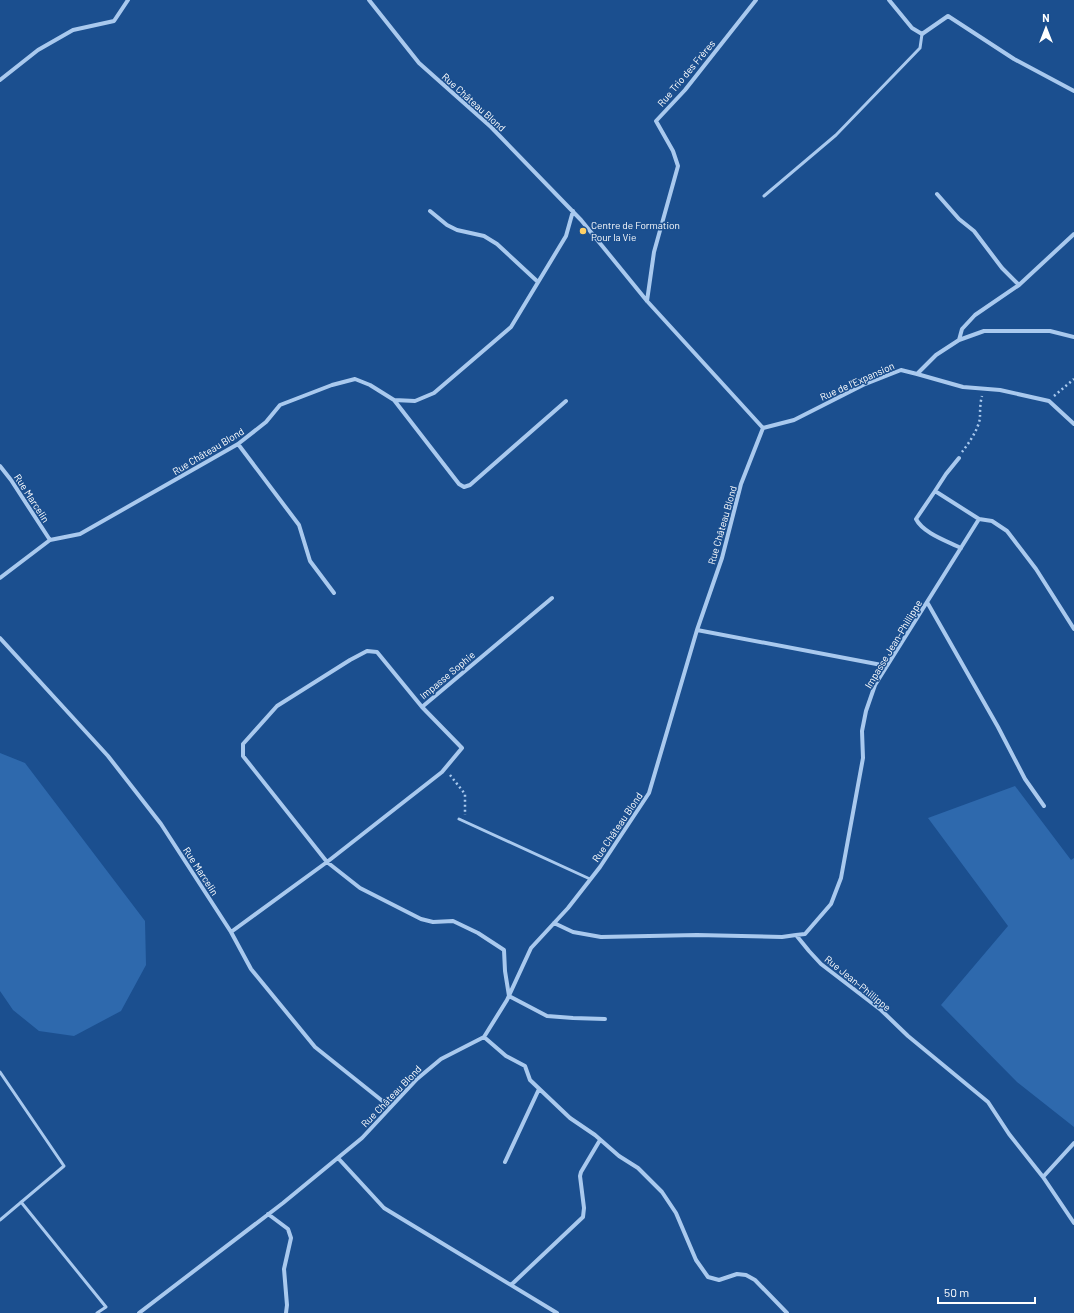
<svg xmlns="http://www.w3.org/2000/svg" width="1074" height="1313" font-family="Barlow,sans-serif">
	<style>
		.green { fill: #2e69ad }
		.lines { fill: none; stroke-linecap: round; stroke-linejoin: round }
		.path { stroke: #a9c9ee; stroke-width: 2.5; stroke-dasharray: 2 3; stroke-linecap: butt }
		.service { stroke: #a9c9ee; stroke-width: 3 }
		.minor { stroke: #a9c9ee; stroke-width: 4 }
		.poi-dot { fill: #ffd166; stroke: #1b4f8f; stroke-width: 1.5 }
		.labels { text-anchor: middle; stroke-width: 3; stroke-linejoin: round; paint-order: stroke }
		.street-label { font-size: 10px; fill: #fff; stroke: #1b4f8f }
		.poi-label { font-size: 10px; fill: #fff; stroke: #1b4f8f; text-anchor: start }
	</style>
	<rect width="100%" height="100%" fill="#1b4f8f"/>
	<path class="green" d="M0,753L25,763L145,921L146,965L121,1011L74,1036L39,1031L13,1010L0,991Z
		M1015,786L1071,860L1074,858V1127L1017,1082L941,1005L1008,926L928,818Z"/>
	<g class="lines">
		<path class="path" d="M1054,396L1074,379
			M962,452C969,443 978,430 980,418C980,411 980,403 982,396
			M450,775L465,794V815"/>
		<path class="service" d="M764,196L836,135L920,48L922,34
			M459,819L590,879
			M0,1072L64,1166L0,1220
			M21,1202L106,1307L97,1313"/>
		<path class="minor" d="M369,0L419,63L491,127L581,220L647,301L763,428
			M889,0L912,28L922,34L948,16L1014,59L1074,91
			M0,80L38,50L73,30L114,21L128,0
			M937,194L959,219L974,231L1002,268L1019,285
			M430,211L447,225L457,230L484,236L497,244L538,282
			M647,301L654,252L678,166L673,151L656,121L685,90L756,0
			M959,340L984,331H1050L1074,337
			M917,374L963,387L1000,390L1049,401L1074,424
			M394,400L459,484L464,487L470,485L566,401
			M763,428L794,420L863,385L901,370L917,374L936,355L959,340L962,329L975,315L1019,285L1074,234
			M238,444L299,525L310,561L334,593
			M0,466L11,480L50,540
			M935,491L916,519C923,533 947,541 961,548
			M979,519L992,521L1007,531L1036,569L1074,629
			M0,578L50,540L80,534L238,444L266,422L280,405L332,385L355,379L370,385L394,400L415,401L434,393L511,327L566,236L573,211
			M927,602L998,727L1025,779L1044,806
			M697,630L887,666
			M0,638L108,756L161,824L231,932L251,969L315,1047L390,1107
			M422,707L377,652L367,651L350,660L277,706L243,744V756L327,862L360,888L421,919L433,922L453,921L478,933L504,950L505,971L509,996L547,1016L573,1018L605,1019
			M554,923L573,932L601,937L697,935L782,937L796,935L809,951L821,964L881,1010L908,1036L988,1102L1009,1134L1043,1177L1074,1223
			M231,932L327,862L442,772L462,748L422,707L552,598
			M796,935L805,934L831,904L841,878L863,758L862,731L866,711L875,685L979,519L935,491L946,474L959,458
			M484,1037L506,1056L525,1066L530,1080L570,1118L595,1135L619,1156L638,1168L662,1192L676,1213L696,1260L708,1277L719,1280L737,1274L746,1275L755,1280L787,1313
			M338,1158L384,1208L557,1313
			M505,1162L539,1089
			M1043,1177L1074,1143
			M268,1214L288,1229L291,1238L284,1269L287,1305L286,1313
			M511,1285L583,1217L584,1208L580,1176L581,1172L600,1140
			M139,1313L283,1203L362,1138L417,1079L441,1059L484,1037L507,1000L531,948L568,908L600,867L649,793L697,630L722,558L741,484L763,428"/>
	</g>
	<circle class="poi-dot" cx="583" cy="231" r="4"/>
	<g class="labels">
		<g class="street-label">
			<text transform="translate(686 73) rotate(-50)" y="4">Rue Trio des Frères</text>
			<text transform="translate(474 102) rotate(42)" y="4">Rue Château Blond</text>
			<text transform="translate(857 381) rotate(-24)" y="4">Rue de l'Expansion</text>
			<text transform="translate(208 451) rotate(-31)" y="4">Rue Château Blond</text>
			<text transform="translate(32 498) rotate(57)" y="4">Rue Marcelin</text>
			<text transform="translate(722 525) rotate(-74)" y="4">Rue Château Blond</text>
			<text transform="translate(893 644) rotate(-59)" y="4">Impasse Jean-Phillippe</text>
			<text transform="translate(447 675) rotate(-40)" y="4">Impasse Sophie</text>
			<text transform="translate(617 827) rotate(-56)" y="4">Rue Château Blond</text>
			<text transform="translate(201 871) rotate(57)" y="4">Rue Marcelin</text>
			<text transform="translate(858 983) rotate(39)" y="4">Rue Jean-Phillippe</text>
			<text transform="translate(391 1096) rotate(-46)" y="4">Rue Château Blond</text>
		</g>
		<g class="poi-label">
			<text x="591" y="229">Centre de Formation<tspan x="591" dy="12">Pour la Vie</tspan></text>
		</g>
	</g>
	<g transform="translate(1046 28)" stroke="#1b4f8f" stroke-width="3" paint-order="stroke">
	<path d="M0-3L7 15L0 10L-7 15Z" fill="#ffffff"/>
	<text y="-6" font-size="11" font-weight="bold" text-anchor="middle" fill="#ffffff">N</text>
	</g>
	<path d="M938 1297v6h97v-6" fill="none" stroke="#ffffff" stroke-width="2"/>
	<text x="944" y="1297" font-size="12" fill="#ffffff" stroke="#1b4f8f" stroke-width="3" paint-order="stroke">50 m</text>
</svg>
